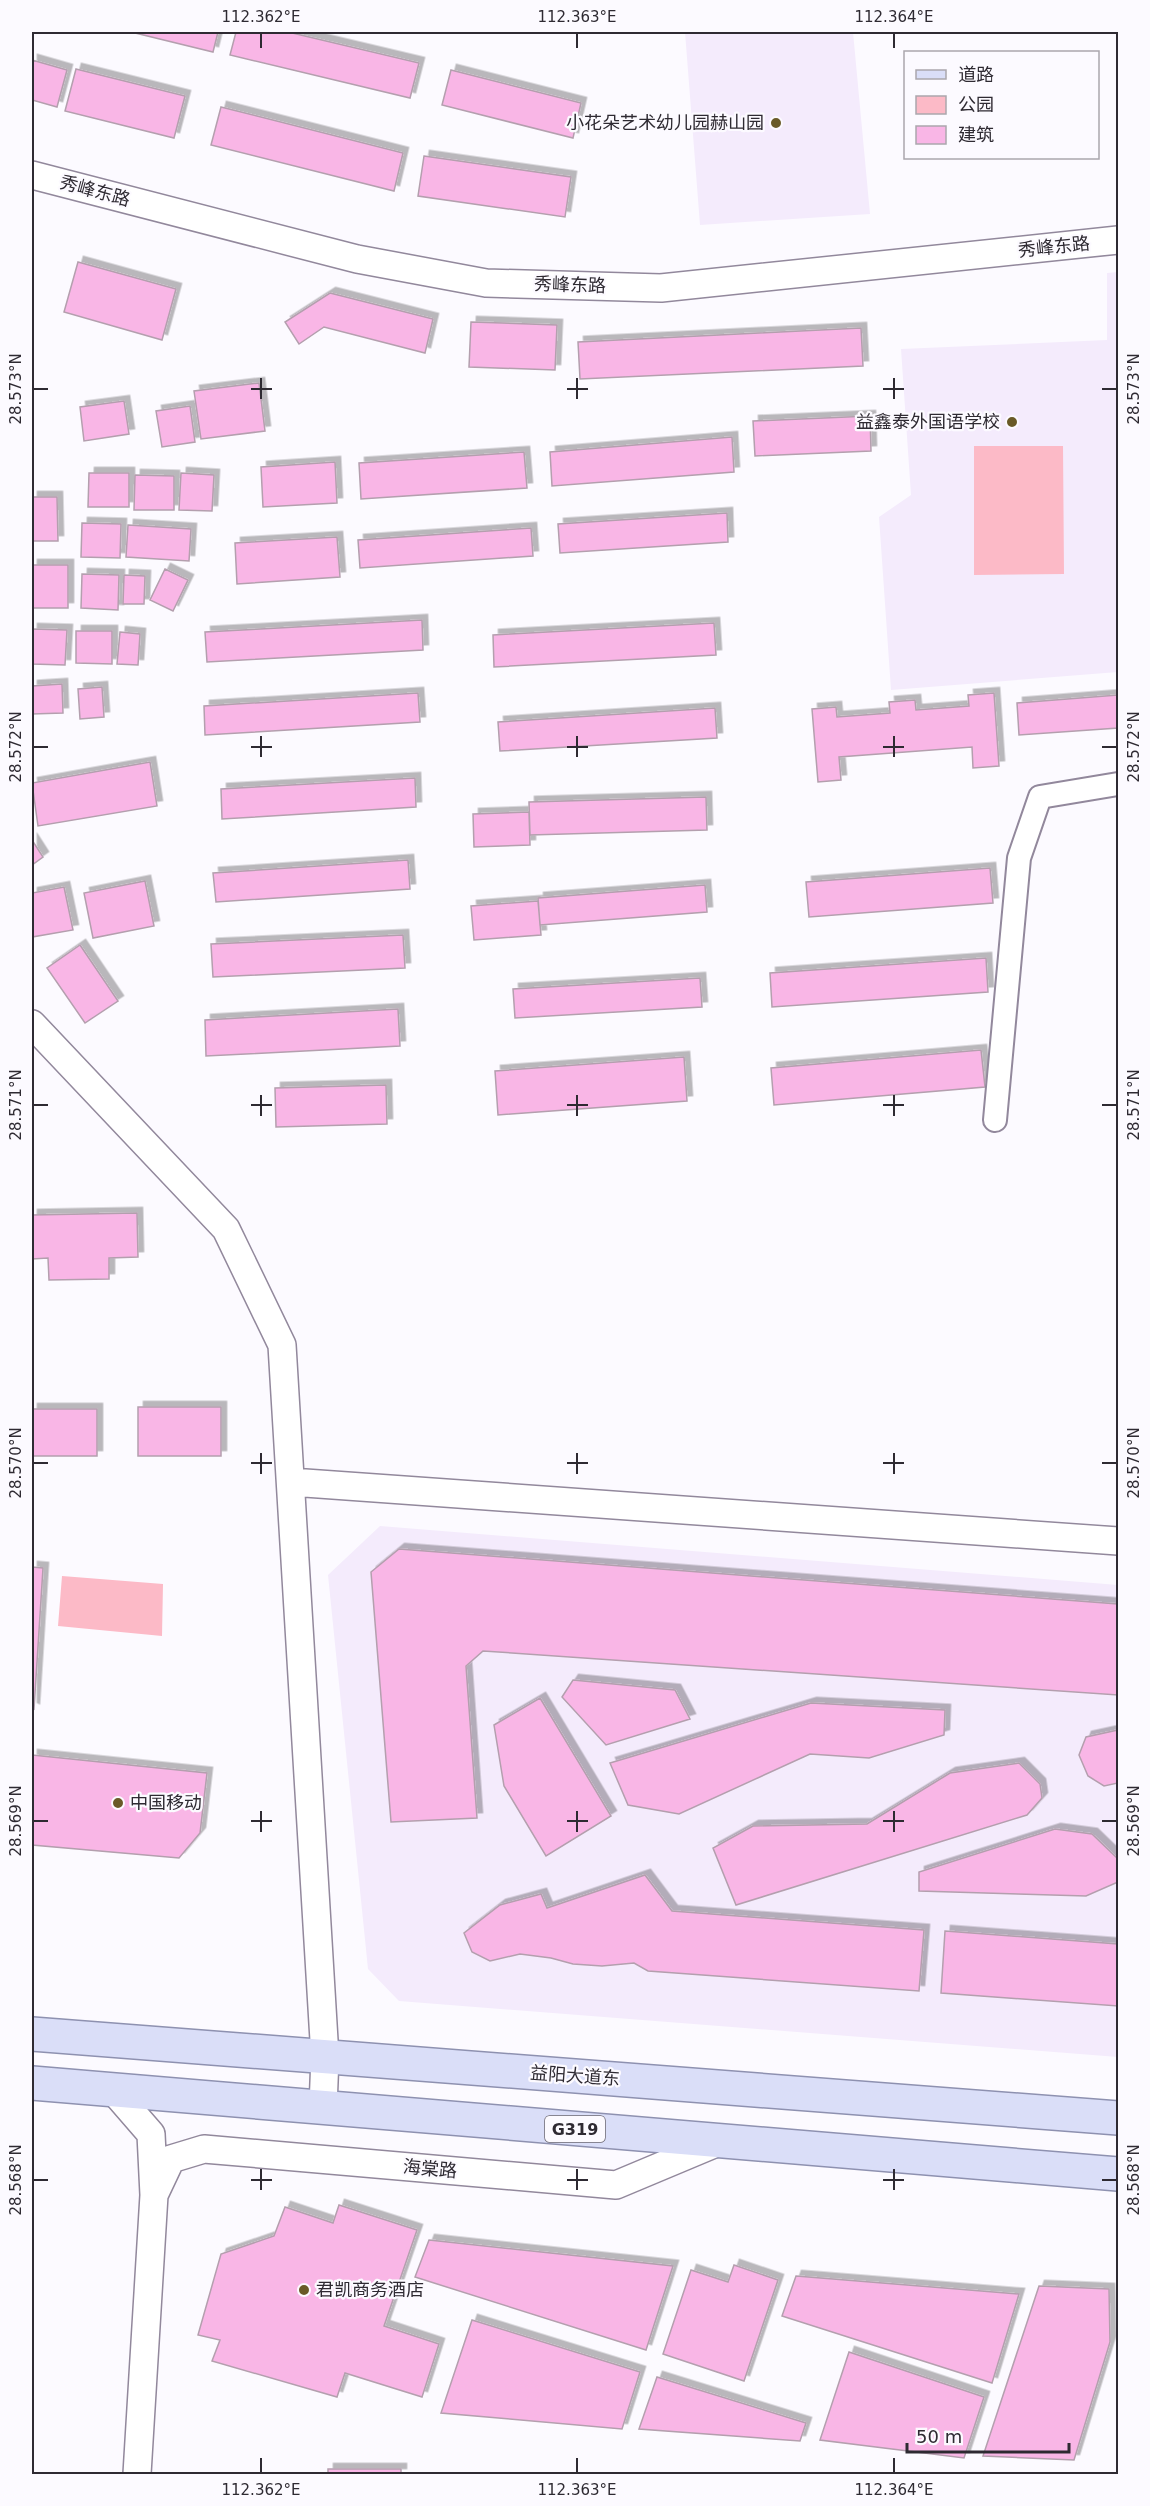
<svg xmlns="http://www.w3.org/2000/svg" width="1150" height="2506" font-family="'DejaVu Sans','Noto Sans SC',sans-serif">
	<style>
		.built { fill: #f4ebfc }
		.green { fill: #fcbac7 }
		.building { fill: #f9b6e6; stroke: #b49fae; stroke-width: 1.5; filter: url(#shadow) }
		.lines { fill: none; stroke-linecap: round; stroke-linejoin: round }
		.minor-casing { stroke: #92889c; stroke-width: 26 }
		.tertiary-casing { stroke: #92889c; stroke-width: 30 }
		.primary-casing { stroke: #8e91b0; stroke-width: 36 }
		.minor { stroke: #fff; stroke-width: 22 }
		.tertiary { stroke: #fff; stroke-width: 27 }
		.primary { stroke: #dadef8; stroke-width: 33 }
		.ticks { fill: none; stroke: #2e2a32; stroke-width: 2 }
		.poi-dot { fill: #695a27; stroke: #fcfaff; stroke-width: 2 }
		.labels { text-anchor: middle; stroke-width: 4.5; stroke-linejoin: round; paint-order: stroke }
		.shield { fill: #fcfaff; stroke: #6c6870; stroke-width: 1.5 }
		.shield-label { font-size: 16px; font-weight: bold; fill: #2e2a32 }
		.poi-label { font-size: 18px; fill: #2e2a32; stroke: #fcfaff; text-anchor: end }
		.street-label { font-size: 18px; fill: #2e2a32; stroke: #fcfaff }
		.neatline { fill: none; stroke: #2e2a32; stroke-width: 2 }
		.ticks-label { font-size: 15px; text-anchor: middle; fill: #2e2a32 }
	</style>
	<defs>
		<filter id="shadow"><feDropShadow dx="5.5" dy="-5.5" stdDeviation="0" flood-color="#0004"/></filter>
	</defs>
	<rect width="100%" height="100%" fill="#fcfaff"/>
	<path class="built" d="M685,32H853L870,214L700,225Z
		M1118,272V672L891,690L879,517L911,495L901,349L1107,340V273Z
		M380,1526L1118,1585V2057L399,2001L368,1969L328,1575Z"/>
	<path class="green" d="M974,446H1063L1064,574L974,575Z
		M62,1576L163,1584L162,1636L58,1626Z"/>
	<path class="building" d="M131,32H218L213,52Z
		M236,32H288L419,63L410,98L230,55Z
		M32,60L67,70L57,107L32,100Z
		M76,69L185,96L174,138L65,111Z
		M451,70L581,103L573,138L442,105Z
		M221,107L403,153L394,191L211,145Z
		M424,156L571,177L565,217L418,196Z
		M78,262L176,289L162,340L64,312Z
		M330,293L433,319L425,353L324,327L299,344L285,322Z
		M471,322L557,325L555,370L469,367Z
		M861,328L863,366L580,379L578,342Z
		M259,383L265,431L201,439L194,391Z
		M124,401L129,434L84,441L80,407Z
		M190,406L195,442L162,447L156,411Z
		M870,416L871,451L755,456L753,421Z
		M732,437L734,472L552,486L550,452Z
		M524,452L527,488L361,499L359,463Z
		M335,462L337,503L263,507L261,467Z
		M89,473H129V507H88Z
		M181,473L214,475L212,511L179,510Z
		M135,475L174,476V510H134Z
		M32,497H57L58,541H32Z
		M727,513L728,542L560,553L558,524Z
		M82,523L121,524L120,558L81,557Z
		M128,525L191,529L189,561L126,557Z
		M531,528L533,556L360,568L358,540Z
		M337,537L340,577L237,584L235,543Z
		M32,565H68V608H32Z
		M165,569L188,580L173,611L150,600Z
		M82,574L119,575L118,610L81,608Z
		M124,575L145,576L144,604H123Z
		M422,620L423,650L207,662L205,632Z
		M714,623L716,655L494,667L493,635Z
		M32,629L67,630L65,665L32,664Z
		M76,631H112V664L76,663Z
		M120,632L140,634L138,665L117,664Z
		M62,684L63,713L32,714V686Z
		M102,687L104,717L80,719L78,689Z
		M418,693L420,722L205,735L204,706Z
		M994,693L999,766L973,768L972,747L839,757L841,780L818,782L812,709L836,707L837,717L890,713L889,702L915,700L916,710L969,706L968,695Z
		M1118,695V728L1019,735L1017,703Z
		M715,708L717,738L500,751L498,722Z
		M150,762L157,806L38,826L32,783Z
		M415,778L416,807L222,819L221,789Z
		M706,797L707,830L530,835L529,802Z
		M529,812L530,845L474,847L473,814Z
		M32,840L43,857L32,865Z
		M408,860L410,889L216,902L213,873Z
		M990,868L993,903L809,917L806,882Z
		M145,881L154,926L93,938L84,893Z
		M705,885L707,912L540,925L538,898Z
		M64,887L73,930L32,937V893Z
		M538,901L541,935L474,940L471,906Z
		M403,935L405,968L213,977L211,944Z
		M80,945L118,1001L85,1023L47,968Z
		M986,958L988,992L772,1007L770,973Z
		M700,978L702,1007L515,1018L513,989Z
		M398,1009L400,1046L206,1056L205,1020Z
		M981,1050L985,1087L774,1105L771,1068Z
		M684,1057L687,1101L498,1115L495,1071Z
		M386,1085L387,1124L276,1127L275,1088Z
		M137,1213L138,1257L109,1258V1279L49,1280L48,1258L32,1259V1215Z
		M138,1407H221V1456H138Z
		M32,1409H97V1456H32Z
		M399,1549L1118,1604V1695L483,1651L466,1666L477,1818L391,1822L371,1572Z
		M32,1567L43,1568L34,1709L32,1708Z
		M573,1680L675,1690L690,1719L606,1745L562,1697Z
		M540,1698L611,1816L546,1856L504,1786L494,1725Z
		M811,1703L945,1710L944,1735L869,1758L810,1754L679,1814L628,1805L610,1763Z
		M1118,1730V1783L1104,1786L1088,1776L1079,1755L1086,1737Z
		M32,1755L207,1773L200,1833L179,1858L32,1845Z
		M1019,1763L1040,1784L1042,1798L1027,1815L736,1905L713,1848L753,1826L867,1824L950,1773Z
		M1055,1829L1092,1834L1118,1859V1882L1086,1896L919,1891V1872Z
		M645,1875L672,1911L924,1930L919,1991L648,1971L634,1963L602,1966L573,1964L551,1958L520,1954L490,1961L472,1952L464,1933L500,1905L541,1894L547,1908Z
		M945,1931L1118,1944V2006L941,1993Z
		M339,2205L417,2230L384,2326L439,2344L422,2397L345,2373L337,2397L212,2361L220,2340L198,2335L221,2254L274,2236L285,2207L333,2223Z
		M429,2240L673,2266L646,2350L415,2277Z
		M734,2265L778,2280L744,2381L663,2354L691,2270L728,2282Z
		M796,2276L1019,2294L992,2383L782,2316Z
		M1039,2286L1109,2289L1110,2342L1074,2460L983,2456Z
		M472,2320L640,2372L622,2429L441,2413Z
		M849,2352L984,2397L964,2458L820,2440Z
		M657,2377L806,2423L800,2441L639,2429Z
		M328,2469H401V2474H328Z"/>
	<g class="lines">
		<g class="minor-casing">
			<path id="minor" d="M995,1120L1019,858L1040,797L1118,784"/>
		</g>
		<g class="tertiary-casing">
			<path id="tertiary" d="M32,175L357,259L486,283L661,288L1118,240
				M32,1024L226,1229L282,1345L325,2057L323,2107
				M291,1482L1118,1541
				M112,2089L151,2134L154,2195L137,2474
				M154,2195L171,2159L204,2149L616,2185L721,2141"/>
		</g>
		<g class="primary-casing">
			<path id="primary" d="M32,2034L1118,2118
				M32,2083L1118,2174"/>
		</g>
		<use href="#minor" class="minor"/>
		<use href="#tertiary" class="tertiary"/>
		<use href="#primary" class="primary"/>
	</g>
	<path class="ticks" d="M261,33V48M577,33V48M894,33V48M261,378V399M577,378V399M894,378V399M33,389H48M251,389H272M567,389H588M883,389H904M1102,389H1117M261,736V757M577,736V757M894,736V757M33,747H48M251,747H272M567,747H588M883,747H904M1102,747H1117M261,1095V1116M577,1095V1116M894,1095V1116M33,1105H48M251,1105H272M567,1105H588M883,1105H904M1102,1105H1117M261,1453V1474M577,1453V1474M894,1453V1474M33,1463H48M251,1463H272M567,1463H588M883,1463H904M1102,1463H1117M261,1811V1832M577,1811V1832M894,1811V1832M33,1821H48M251,1821H272M567,1821H588M883,1821H904M1102,1821H1117M261,2169V2190M577,2169V2190M894,2169V2190M33,2180H48M251,2180H272M567,2180H588M883,2180H904M1102,2180H1117M261,2458V2473M577,2458V2473M894,2458V2473"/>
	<g class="poi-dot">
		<circle cx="776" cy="123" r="6"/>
		<circle cx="1012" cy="422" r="6"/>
		<circle cx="118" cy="1803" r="6"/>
		<circle cx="304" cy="2290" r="6"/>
	</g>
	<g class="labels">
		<rect class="shield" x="545" y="2116" width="60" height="26" rx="4.5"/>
		<g class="shield-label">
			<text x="575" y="2135">G319</text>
		</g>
		<g class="poi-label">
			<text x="764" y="129">小花朵艺术幼儿园赫山园</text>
			<text x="1000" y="428">益鑫泰外国语学校</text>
			<text x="130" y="1809" text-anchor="start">中国移动</text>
			<text x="316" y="2296" text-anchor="start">君凯商务酒店</text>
		</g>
		<g class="street-label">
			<text transform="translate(95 191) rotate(15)" y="6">秀峰东路</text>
			<text transform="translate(1054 247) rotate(-6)" y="6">秀峰东路</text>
			<text transform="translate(570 285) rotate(2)" y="6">秀峰东路</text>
			<text transform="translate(575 2076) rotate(4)" y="6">益阳大道东</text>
			<text transform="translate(430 2169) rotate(5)" y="6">海棠路</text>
		</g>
	</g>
	<rect width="1150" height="2506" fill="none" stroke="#fcfaff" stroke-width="66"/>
	<rect x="904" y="51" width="195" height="108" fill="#fcfaff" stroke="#aaa7ad" stroke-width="1.5"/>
	<rect x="916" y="70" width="30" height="9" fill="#dadef8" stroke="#aaa7ad" stroke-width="1.5"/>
	<text x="958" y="81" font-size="18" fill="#2e2a32">道路</text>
	<rect x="916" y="96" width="30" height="18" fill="#fcbac7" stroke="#aaa7ad" stroke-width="1.5"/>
	<text x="958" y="111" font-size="18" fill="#2e2a32">公园</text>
	<rect x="916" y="126" width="30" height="18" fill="#f9b6e6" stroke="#aaa7ad" stroke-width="1.5"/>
	<text x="958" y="141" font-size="18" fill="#2e2a32">建筑</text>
	<path d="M907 2443v9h162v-9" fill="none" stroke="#2e2a32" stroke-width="3"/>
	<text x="916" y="2443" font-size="18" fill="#2e2a32" stroke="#fcfaff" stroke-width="4.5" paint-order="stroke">50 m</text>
	<rect x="33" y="33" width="1084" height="2440" class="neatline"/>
	<g class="ticks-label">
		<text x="261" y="22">112.362°E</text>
		<text x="577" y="22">112.363°E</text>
		<text x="894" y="22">112.364°E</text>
		<text transform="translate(16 389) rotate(-90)" y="5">28.573°N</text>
		<text transform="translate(1134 389) rotate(-90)" y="5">28.573°N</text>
		<text transform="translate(16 747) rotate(-90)" y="5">28.572°N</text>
		<text transform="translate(1134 747) rotate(-90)" y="5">28.572°N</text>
		<text transform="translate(16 1105) rotate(-90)" y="5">28.571°N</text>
		<text transform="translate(1134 1105) rotate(-90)" y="5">28.571°N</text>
		<text transform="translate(16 1463) rotate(-90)" y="5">28.570°N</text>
		<text transform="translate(1134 1463) rotate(-90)" y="5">28.570°N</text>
		<text transform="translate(16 1821) rotate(-90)" y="5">28.569°N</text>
		<text transform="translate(1134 1821) rotate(-90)" y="5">28.569°N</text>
		<text transform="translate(16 2180) rotate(-90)" y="5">28.568°N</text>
		<text transform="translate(1134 2180) rotate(-90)" y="5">28.568°N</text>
		<text x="261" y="2495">112.362°E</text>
		<text x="577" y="2495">112.363°E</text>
		<text x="894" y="2495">112.364°E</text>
	</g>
</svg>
